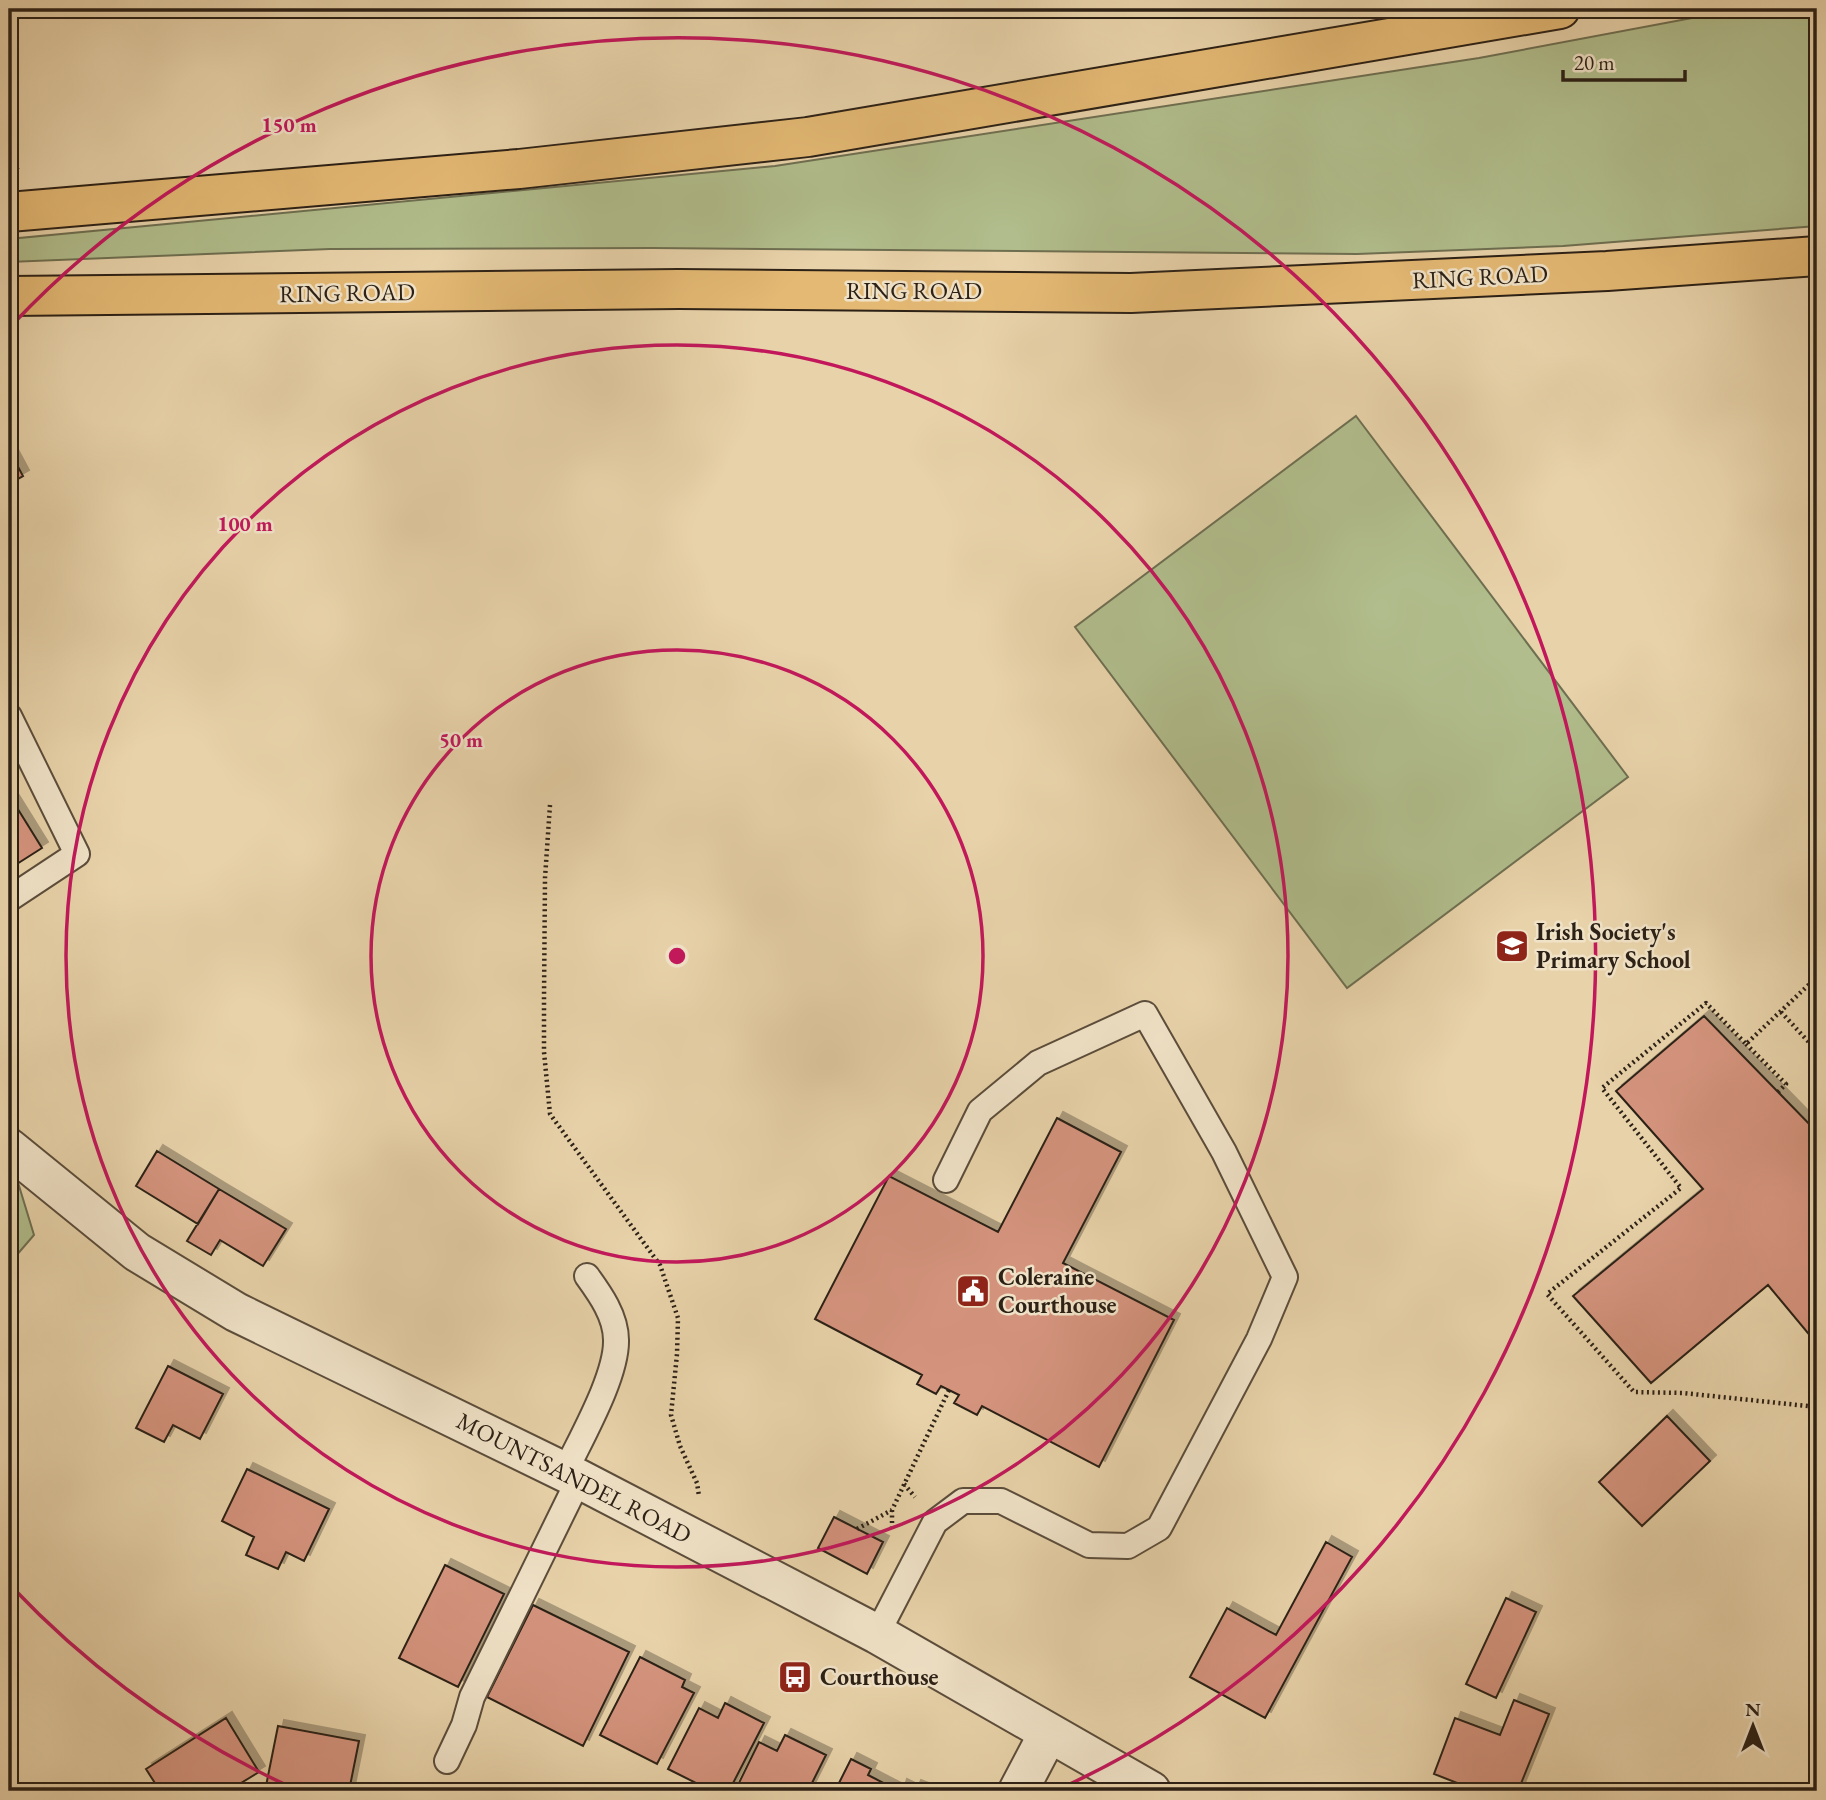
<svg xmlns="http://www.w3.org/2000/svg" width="1826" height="1800" font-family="'EB Garamond',serif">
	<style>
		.green { fill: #b1bd8c; stroke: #6e6f51; stroke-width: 2 }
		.building { fill: #d4937d; stroke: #2c2116; stroke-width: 2; filter: url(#shadow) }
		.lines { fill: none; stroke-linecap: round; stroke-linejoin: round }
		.service-casing { stroke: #5b4d3b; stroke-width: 28 }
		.minor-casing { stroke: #5b4d3b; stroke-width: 42 }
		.tertiary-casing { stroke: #5b4d3b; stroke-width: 42 }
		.trunk-casing { stroke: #2c2116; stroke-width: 42 }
		.path { stroke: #2c2116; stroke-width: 4.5; stroke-dasharray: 2 3.5; stroke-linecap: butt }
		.service { stroke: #f0e2c7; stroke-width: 24 }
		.minor { stroke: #f0e2c7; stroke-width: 38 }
		.tertiary { stroke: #f0e2c7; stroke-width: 38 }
		.trunk { stroke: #e4b974; stroke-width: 38 }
		.ring { fill: none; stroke: #c2185b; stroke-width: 3.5 }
		.labels { text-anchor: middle; stroke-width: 5; stroke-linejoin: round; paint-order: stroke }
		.street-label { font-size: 24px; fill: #2c2116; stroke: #f0e2c7 }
		.poi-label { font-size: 24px; font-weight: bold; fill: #2c2116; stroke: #f0e2c7; text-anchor: start }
		.centre { fill: #c2185b; stroke: #f0e2c7; stroke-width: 3.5 }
		.ring-label { font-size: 21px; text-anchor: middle; font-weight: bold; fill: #c2185b; stroke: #f0e2c7; stroke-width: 5; stroke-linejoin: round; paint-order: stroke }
	</style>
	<defs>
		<filter id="shadow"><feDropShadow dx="6" dy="-6" stdDeviation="0" flood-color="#0004"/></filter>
	</defs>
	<rect width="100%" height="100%" fill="#e8d2a9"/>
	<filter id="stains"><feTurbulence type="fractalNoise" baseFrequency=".00286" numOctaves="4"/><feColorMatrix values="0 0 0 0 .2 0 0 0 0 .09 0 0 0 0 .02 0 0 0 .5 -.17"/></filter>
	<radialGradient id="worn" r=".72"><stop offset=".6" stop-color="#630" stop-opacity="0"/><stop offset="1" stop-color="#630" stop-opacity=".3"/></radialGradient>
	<path class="green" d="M1740,9H1817V226L1563,246L1357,254L653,248L330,249L9,262V239L775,166L1479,58Z
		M1356,416L1628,777L1347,988L1075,627Z
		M9,1153L34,1235L9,1264Z"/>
	<path class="building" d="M9,450L23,476L9,484Z
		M11,798L42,848L9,869V799Z
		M1704,1016L1817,1132V1344L1768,1285L1651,1383L1573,1296L1703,1189L1616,1091Z
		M1057,1118L1121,1152L1063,1263L1174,1320L1099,1467L982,1406L977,1415L954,1403L959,1395L941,1386L936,1394L917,1384L922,1375L815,1319L889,1176L998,1232Z
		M157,1151L219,1189L198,1224L136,1186Z
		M219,1189L286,1229L263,1266L220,1240L211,1255L187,1241Z
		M168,1366L223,1394L200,1439L173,1425L164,1442L136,1428Z
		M1667,1416L1710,1461L1642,1526L1599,1482Z
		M247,1469L329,1509L304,1561L286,1552L278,1569L246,1555L254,1537L222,1521Z
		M834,1517L883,1542L867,1574L818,1548Z
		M1326,1542L1352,1557L1265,1718L1190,1677L1227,1608L1276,1635Z
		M445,1565L504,1594L458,1687L399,1658Z
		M1506,1598L1536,1612L1496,1698L1466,1684Z
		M533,1605L629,1652L583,1746L487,1697Z
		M640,1657L685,1680L682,1687L694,1693L657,1764L600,1735Z
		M1514,1700L1549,1714L1518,1791H1478L1434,1774L1455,1718L1500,1735Z
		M725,1703L764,1723L729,1791H712L668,1769L699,1708L718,1718Z
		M226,1718L259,1772L228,1791H160L146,1769Z
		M278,1726L359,1741L349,1791H265Z
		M785,1735L826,1755L808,1791H735L759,1742L777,1751Z
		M851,1759L871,1769L868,1775L899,1791L901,1785L913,1791L915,1786L928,1791H835Z"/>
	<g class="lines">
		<g class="service-casing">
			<path id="service" d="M9,716L77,854L9,899
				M565,1472C581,1438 617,1376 616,1340C616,1316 600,1294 587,1276
				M877,1634L935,1522L963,1501H1001L1089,1545L1128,1546L1159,1528L1259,1339L1285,1277L1224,1152L1145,1014L1038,1063L980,1111L946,1180
				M447,1761L464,1725L472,1697L579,1479"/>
		</g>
		<g class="minor-casing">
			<path id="minor" d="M1018,1791L1048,1734"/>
		</g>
		<g class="tertiary-casing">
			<path id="tertiary" d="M9,1148L137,1252L236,1312L579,1479L877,1634L1151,1791"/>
		</g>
		<g class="trunk-casing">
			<path id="trunk" d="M9,212L519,169L808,137L1560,9
				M9,296L679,289L1131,293L1607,271L1817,256"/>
		</g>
		<path class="path" d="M9,161L18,170
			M550,805L545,878L544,999V1052L550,1114L660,1265L678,1318L677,1354L671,1415L680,1446L697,1483L699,1496
			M1817,977L1746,1044L1706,1003L1602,1088L1681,1188L1547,1294L1634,1392L1683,1393L1817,1407
			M1781,1012L1817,1051
			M1746,1044L1786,1084L1778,1092
			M904,1484L915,1497
			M892,1510V1528
			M857,1529L892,1510L949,1390"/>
		<use href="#service" class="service"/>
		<use href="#minor" class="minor"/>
		<use href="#tertiary" class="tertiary"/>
		<use href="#trunk" class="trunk"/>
	</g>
	<g class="ring">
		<circle cx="677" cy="956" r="306"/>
		<circle cx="677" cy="956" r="611"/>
		<path d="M297 1790A917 917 0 0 1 12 1587M12 325A917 917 0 1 1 1057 1790"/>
	</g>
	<defs>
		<g id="school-square" transform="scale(1.75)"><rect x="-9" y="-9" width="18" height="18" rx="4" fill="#8f2418" stroke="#f0e2c7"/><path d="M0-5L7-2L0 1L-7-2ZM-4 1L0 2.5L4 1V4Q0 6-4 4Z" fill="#fff"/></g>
		<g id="civic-square" transform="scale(1.75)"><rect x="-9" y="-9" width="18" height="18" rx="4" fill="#8f2418" stroke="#f0e2c7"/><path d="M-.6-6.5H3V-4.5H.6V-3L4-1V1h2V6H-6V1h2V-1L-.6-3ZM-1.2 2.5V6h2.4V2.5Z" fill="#fff"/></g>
		<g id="bus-square" transform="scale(1.75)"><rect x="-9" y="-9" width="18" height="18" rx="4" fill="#8f2418" stroke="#f0e2c7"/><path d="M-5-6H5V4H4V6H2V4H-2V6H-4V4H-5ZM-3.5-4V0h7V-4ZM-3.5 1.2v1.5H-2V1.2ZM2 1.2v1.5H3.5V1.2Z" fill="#fff"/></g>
	</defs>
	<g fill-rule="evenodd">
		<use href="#school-square" x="1512" y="946"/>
		<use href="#civic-square" x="973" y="1291"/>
		<use href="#bus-square" x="795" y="1677"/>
	</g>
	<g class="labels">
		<g class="street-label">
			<text transform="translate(1480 277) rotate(-3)" y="8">RING ROAD</text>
			<text x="914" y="299">RING ROAD</text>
			<text transform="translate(347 293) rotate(-1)" y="8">RING ROAD</text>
			<text transform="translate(574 1478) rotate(27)" y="8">MOUNTSANDEL ROAD</text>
		</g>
		<g class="poi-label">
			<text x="1536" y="940">Irish Society's<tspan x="1536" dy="28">Primary School</tspan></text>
			<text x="998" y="1285">Coleraine<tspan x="998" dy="28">Courthouse</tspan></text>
			<text x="820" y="1685">Courthouse</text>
		</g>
	</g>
	<circle cx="677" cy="956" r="10" class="centre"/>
	<g class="ring-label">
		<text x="289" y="132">150 m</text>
		<text x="245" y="531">100 m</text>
		<text x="461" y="747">50 m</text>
	</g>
	<rect width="1826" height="1800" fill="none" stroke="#e8d2a9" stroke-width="35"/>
	<rect x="10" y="10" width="1805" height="1779" fill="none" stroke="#2c2116" stroke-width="3.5"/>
	<rect x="18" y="18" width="1791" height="1765" fill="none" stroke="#2c2116" stroke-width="2"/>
	<g transform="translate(1753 1726)" stroke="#f0e2c7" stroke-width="5" paint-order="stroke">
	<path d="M0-5L12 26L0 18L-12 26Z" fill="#2c2116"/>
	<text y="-10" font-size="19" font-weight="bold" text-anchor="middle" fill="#2c2116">N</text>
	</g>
	<path d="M1563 70v10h122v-10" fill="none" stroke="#2c2116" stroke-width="3.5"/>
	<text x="1574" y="70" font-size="21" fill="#2c2116" stroke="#f0e2c7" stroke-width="5" paint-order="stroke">20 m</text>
	<rect width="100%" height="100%" filter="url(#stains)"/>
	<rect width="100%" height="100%" fill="url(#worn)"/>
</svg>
